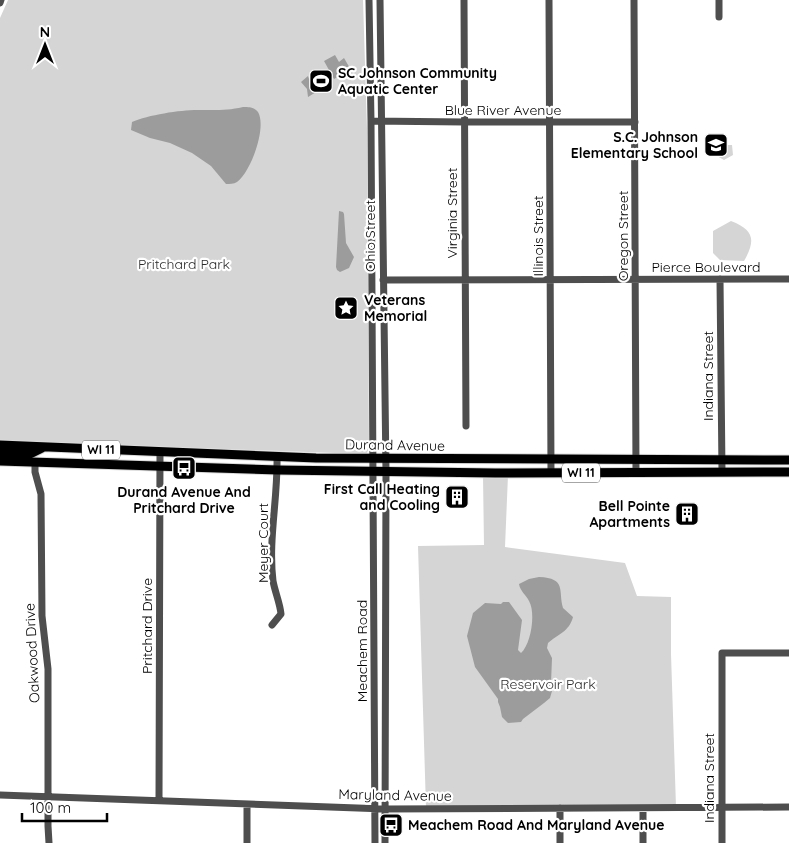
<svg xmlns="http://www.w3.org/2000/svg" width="789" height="843" font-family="Quicksand,sans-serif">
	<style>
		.green { fill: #d5d5d5 }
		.water { fill: #9c9c9c }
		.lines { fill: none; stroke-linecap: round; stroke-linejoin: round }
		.major-casing { stroke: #dbdbdb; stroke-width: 11 }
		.minor { stroke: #4e4e4e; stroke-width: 7 }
		.major { stroke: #000; stroke-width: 9 }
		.labels { text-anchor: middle; stroke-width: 4.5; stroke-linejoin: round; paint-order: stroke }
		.shield { fill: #fff; stroke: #4c4c4c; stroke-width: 1 }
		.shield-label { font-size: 12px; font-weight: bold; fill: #000 }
		.poi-label { font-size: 14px; font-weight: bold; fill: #000; stroke: #fff; text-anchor: start }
		.street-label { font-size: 14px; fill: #000; stroke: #fff }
		.park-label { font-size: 14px; fill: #2c2c2c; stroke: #fff }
	</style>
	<rect width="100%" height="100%" fill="#fff"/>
	<path class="green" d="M8,0H363L367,129L369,447L367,453L362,454L0,441V18Z
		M713,145H732L733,155L724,160L717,156H713Z
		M731,221C754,230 756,240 744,261L720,260L713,253V231Z
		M508,475L505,547L625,563L637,596L671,597V654L676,807L426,808L418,546L484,545L483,476Z"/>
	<path class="water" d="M335,55L339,62L344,58L351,70L334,79L324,61Z
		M317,71L326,86L308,97L307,89L301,82L308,76L309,79L311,78L312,82L314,80L312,74Z
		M243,107C249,107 254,107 258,112C267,127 251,172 237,182C234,184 229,184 226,184L211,166L192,153L170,143L150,138L131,130L132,122C148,115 180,110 197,110C214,110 226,111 243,107Z
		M339,211L343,212L344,214L346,243L354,257L349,268L340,272L337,270L336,267Z
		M539,577C567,578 558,591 563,608L573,617C569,632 558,634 548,643L547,648L552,658L551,683L552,691L550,698L544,703L523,719L521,722L508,723L502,717L500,707L498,702V699L475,667L467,636L473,613L485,603L501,604L503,602H509L522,620L518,650L521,653C531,644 536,613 529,601C526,595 520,591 519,584L529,579Z"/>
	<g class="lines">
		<g class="major-casing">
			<path id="major" d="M0,445L316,458L789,460
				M0,452L32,453L42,448
				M0,461L278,470L495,473L789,472"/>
		</g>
		<path class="minor" d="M369,0L371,121L375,843
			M380,0L386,472L385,843
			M464,0L466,426
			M549,0L551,473
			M634,0L636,473
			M719,0V17
			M0,3L1,0
			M371,121L464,122H635
			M720,279L722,472
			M383,280L789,279
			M35,462V472L41,494L42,616L48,669V826L49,843
			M272,625L281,614C280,603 275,592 273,581C268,540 278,498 277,457
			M0,795L385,809L789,807
			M159,800L160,452
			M247,804V843
			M560,808V843
			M643,808V843
			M722,843V653H789"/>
		<use href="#major" class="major"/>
	</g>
	<defs>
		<g id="stadium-square" transform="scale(1.25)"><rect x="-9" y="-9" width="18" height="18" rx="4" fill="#000" stroke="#fff"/><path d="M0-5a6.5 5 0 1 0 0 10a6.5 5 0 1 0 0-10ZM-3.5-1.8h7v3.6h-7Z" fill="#fff"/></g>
		<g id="school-square" transform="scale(1.25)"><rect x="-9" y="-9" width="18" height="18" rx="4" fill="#000" stroke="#fff"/><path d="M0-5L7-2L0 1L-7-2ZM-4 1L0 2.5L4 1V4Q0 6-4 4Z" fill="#fff"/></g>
		<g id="sight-square" transform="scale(1.25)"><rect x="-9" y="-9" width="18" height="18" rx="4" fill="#000" stroke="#fff"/><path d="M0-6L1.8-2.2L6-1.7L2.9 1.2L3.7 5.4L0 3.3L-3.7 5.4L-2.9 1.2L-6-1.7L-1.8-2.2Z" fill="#fff"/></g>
		<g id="bus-square" transform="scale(1.25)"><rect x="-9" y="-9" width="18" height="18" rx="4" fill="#000" stroke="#fff"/><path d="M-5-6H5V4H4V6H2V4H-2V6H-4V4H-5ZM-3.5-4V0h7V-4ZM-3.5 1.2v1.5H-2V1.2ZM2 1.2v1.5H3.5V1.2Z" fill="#fff"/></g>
		<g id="building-square" transform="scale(1.25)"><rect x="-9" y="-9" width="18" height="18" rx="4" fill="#000" stroke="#fff"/><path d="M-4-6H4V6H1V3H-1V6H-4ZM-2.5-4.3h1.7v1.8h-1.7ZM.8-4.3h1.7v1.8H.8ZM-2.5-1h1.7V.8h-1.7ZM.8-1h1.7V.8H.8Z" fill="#fff"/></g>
	</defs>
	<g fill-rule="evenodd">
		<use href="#stadium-square" x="321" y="81"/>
		<use href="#school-square" x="716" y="145"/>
		<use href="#sight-square" x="346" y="308"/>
		<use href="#bus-square" x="184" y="468"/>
		<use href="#building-square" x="457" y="497"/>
		<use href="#building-square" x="687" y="514"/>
		<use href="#bus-square" x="391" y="825"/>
	</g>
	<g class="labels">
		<g class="shield">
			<rect x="82" y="440.5" width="38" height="19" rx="4"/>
			<rect x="562" y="463.5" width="38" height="19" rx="4"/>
		</g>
		<g class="shield-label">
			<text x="101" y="454">WI 11</text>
			<text x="581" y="477">WI 11</text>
		</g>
		<g class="poi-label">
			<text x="338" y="78">SC Johnson Community<tspan x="338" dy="16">Aquatic Center</tspan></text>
			<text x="698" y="142" text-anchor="end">S.C. Johnson<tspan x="698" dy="16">Elementary School</tspan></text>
			<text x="364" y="305">Veterans<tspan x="364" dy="16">Memorial</tspan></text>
			<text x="440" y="494" text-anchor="end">First Call Heating<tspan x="440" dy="16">and Cooling</tspan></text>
			<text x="184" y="497" text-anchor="middle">Durand Avenue And<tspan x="184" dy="16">Pritchard Drive</tspan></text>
			<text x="670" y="511" text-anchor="end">Bell Pointe<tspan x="670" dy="16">Apartments</tspan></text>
			<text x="408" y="830">Meachem Road And Maryland Avenue</text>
		</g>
		<g class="street-label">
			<text x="503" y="115">Blue River Avenue</text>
			<text transform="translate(452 213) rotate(-90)" y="5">Virginia Street</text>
			<text transform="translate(370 236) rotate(-90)" y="5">Ohio Street</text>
			<text transform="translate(538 236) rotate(-90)" y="5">Illinois Street</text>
			<text transform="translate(623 236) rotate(-90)" y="5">Oregon Street</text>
			<text x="706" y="272">Pierce Boulevard</text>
			<text transform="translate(708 376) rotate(-90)" y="5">Indiana Street</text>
			<text transform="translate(395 445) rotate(1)" y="5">Durand Avenue</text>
			<text transform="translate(263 543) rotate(-90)" y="5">Meyer Court</text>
			<text transform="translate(147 626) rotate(-90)" y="5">Pritchard Drive</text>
			<text transform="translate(362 651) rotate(-90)" y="5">Meachem Road</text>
			<text transform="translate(32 653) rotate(-93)" y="5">Oakwood Drive</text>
			<text transform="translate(709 778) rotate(-90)" y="5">Indiana Street</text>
			<text transform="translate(395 795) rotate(1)" y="5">Maryland Avenue</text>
		</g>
		<g class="park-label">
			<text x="184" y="269">Pritchard Park</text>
			<text x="548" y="689">Reservoir Park</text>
		</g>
	</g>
	<g transform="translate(45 45)" stroke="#ffffff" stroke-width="4" paint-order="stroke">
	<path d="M0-4L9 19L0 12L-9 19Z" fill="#000000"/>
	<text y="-8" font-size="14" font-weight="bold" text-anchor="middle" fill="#000000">N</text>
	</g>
	<path d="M22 813v8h85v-8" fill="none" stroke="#000000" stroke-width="2.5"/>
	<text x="30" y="813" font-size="15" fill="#000000" stroke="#ffffff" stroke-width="4" paint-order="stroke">100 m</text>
</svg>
